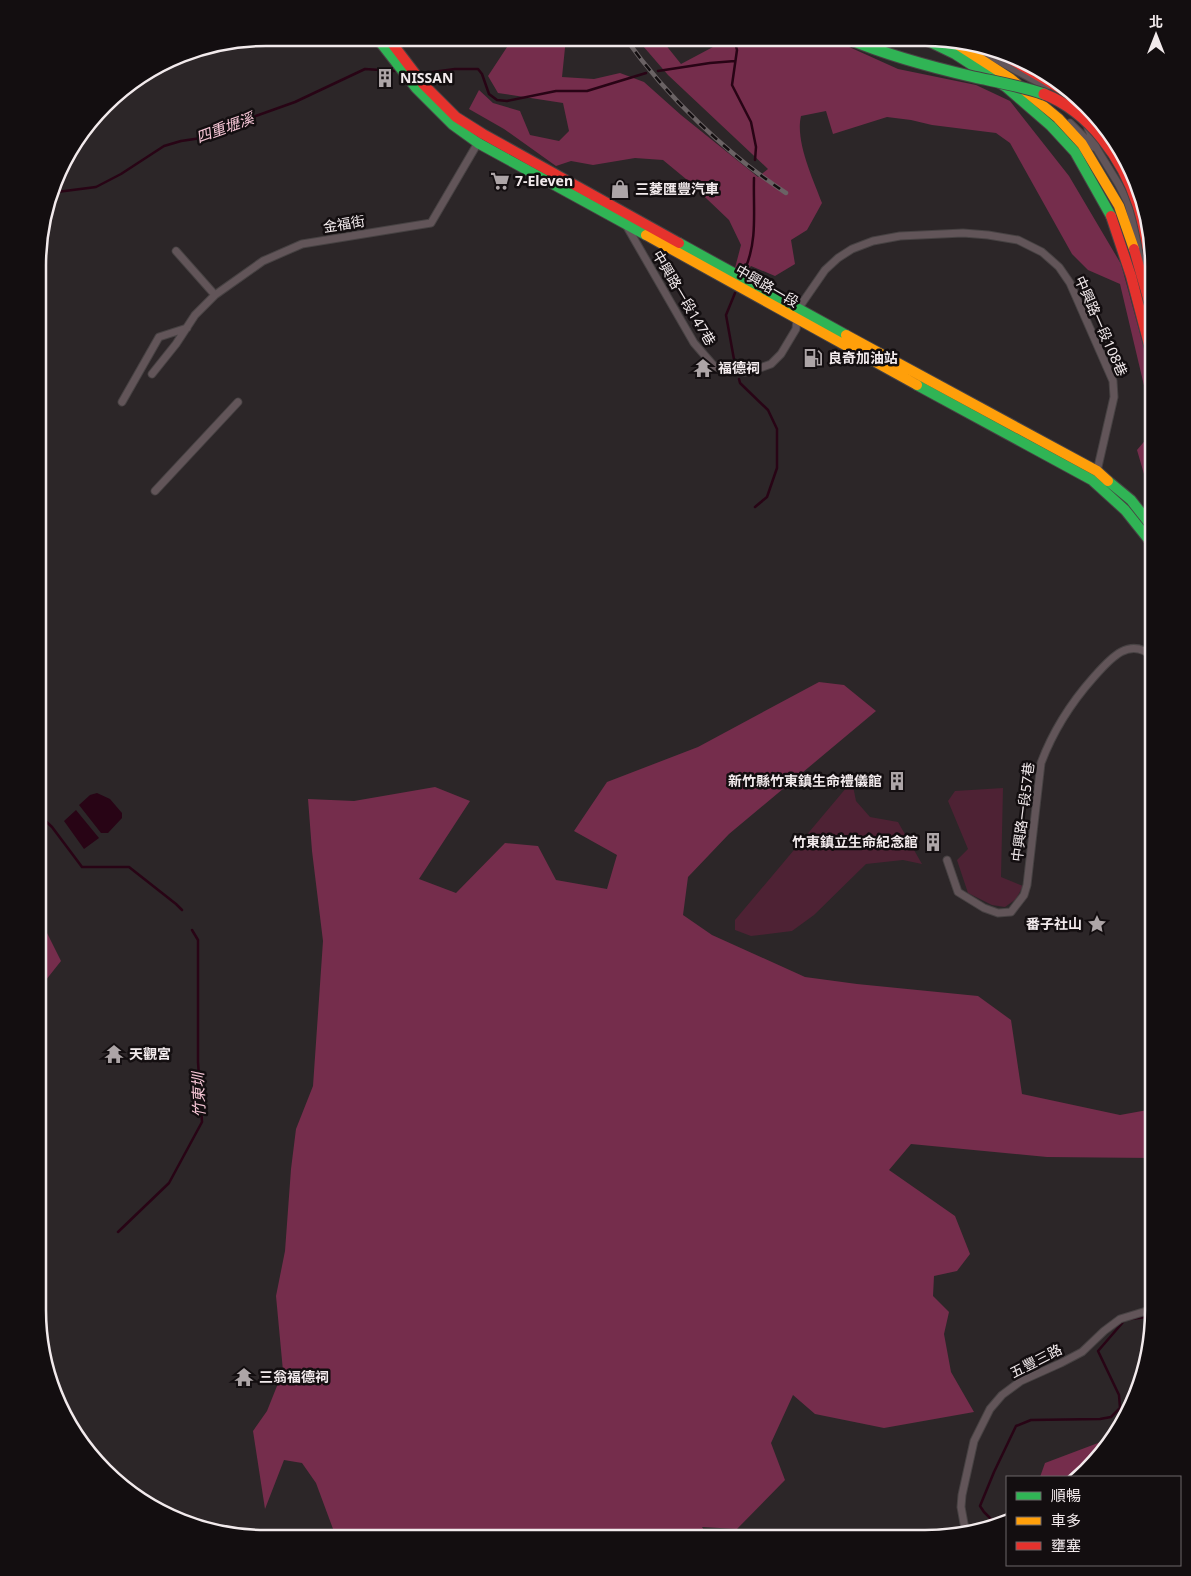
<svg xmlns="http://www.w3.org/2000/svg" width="1191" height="1576" font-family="'Noto Sans','Noto Sans TC',sans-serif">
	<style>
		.green { fill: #4e2234 }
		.forest { fill: #752d4c }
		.water { fill: #280415 }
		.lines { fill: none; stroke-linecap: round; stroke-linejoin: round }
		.stream { stroke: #280415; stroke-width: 2.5 }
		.street-casing { stroke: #474243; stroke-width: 9 }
		.fast-casing { stroke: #474243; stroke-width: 12 }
		.slow-casing { stroke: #474243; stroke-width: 12 }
		.jam-casing { stroke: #474243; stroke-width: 12 }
		.street { stroke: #625559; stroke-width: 7 }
		.fast { stroke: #30b455; stroke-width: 10 }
		.slow { stroke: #ff9f0a; stroke-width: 10 }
		.jam { stroke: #e5322d; stroke-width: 10 }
		.rail-casing { stroke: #6a6264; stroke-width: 4.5 }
		.rail { stroke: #130e10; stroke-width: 2.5; stroke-dasharray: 8; stroke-linecap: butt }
		.fast-bridge-casing { stroke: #474243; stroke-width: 13; stroke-linecap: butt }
		.jam-bridge-casing { stroke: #474243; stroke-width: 13; stroke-linecap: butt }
		.fast-bridge { stroke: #30b455; stroke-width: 11 }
		.jam-bridge { stroke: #e5322d; stroke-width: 11 }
		.labels { text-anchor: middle; stroke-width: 5; stroke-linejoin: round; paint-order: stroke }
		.poi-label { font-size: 14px; font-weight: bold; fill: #f2eaec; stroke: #130e10; text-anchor: start }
		.street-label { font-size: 14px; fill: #f2eaec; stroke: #130e10 }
		.water-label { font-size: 15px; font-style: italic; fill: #f8c7d7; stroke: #130e10 }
		.rim { fill: none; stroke: #f2eaec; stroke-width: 2.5 }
	</style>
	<rect width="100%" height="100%" fill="#2c2628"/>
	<path class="green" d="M852,781L856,801L870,817L898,822L922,864L903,860L866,864L814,915L792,931L751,936L735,930V920Z
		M1003,788L1001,877L1023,886L1016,899L1005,907L992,905L968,893L957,860L968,849L948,801L955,791Z"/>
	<path class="forest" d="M513,38H566L562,77L594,79L620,73L644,82L681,115L758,177L768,169L668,75L637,39H661L681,64L728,39H748L755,45L802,44L847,46L898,69L976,85L1010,101L1069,176L1121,264L1153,381V414L1146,394L1120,284L1088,270L1072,254L1010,143L996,133L932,125L911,120L887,117L833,134L826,111L801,116C795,141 813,179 822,203L807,230L791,240L795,264L775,276L751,266L744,274L735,268L741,245L729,220L686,179L663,160L635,158L593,165L571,161L556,166L504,129L469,109L479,90L493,103L520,111L530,135L559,141L569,131L563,103L498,93L488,76Z
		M1153,434V480L1144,474L1137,450L1148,437Z
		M819,682L844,685L876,711L729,834L688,877L683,915L712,935L805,977L857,984L978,996L1011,1020L1022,1094L1120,1115L1153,1109V1158L1047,1157L911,1144L889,1170L955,1216L970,1254L957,1271L934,1276L933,1296L949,1312L944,1334L951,1372L974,1412L884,1428L815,1414L793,1395L771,1443L785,1480L737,1529L702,1527L709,1538L336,1537L316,1483L302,1463L284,1460L265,1509L253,1431L267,1411L283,1371L276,1296L285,1251L291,1169L296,1129L313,1086L323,941L312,851L308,799L354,801L435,787L470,801L419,879L456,893L505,843L538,846L556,880L607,889L617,855L574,831L607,782L698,747Z
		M38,915L61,961L38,990Z
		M1119,1430L1115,1437L1080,1477H1040L1045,1463L1098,1443Z"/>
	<path class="water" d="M97,793L110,799L122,813V818L108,833H101L79,805L90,795Z
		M76,810L99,838L84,849L64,821Z"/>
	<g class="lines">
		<path class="stream" d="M734,39L737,50L732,85L751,122L756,147L755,160
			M658,71L710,63L735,61
			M425,73L455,69H478L482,74L489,94L497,100L507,101L556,91H587L646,73
			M57,192L96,187L121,174L164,146L181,141L208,137L228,126L295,102L365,69L395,71
			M745,269C758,240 753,209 754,178
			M735,293L726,315L735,365
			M739,379L740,383L768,410L777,429V468L767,497L755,507
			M38,814L52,827L82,867H129L176,904L182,910
			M118,1232L169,1183L202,1122L198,1062V940L192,930
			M1131,1319L1153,1316
			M994,1522L984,1512L980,1506L994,1472L1016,1426L1031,1420L1100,1419L1111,1417L1120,1408L1119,1395L1098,1351L1124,1321"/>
		<g class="street-casing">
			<path id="street" d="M971,44L1006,65L1047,87
				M1070,123L1094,147
				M1088,128L1097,149L1119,185L1128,203L1145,265
				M626,225L694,343L714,366L725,371L746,372L757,369L771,364L781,354L796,329L798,309L825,270L838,258L852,249L873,241L900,236L963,233L988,235L1018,240L1042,252L1059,267L1070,283L1113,381L1114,397L1097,471
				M176,251L215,295
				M152,374L176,344L195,315L215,295L263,261L302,244L431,223L479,141
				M122,402L159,337L187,328
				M155,491L238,402
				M947,860L958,892L984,908L998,913L1011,912L1024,895L1027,885L1041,763C1053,731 1070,704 1093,678C1109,660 1129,635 1153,657
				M965,1529L961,1507L962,1495L974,1441L990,1409L1002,1395L1021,1381L1061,1363L1082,1352L1104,1331L1120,1319L1153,1309"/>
		</g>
		<g class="fast-casing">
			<path id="fast" d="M377,38L416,88L453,125L478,143L646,235
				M924,39L955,54L1006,87L1051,126L1075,152L1111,216
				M679,243L846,335
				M917,385L1092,480L1125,510L1153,545
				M1108,481L1131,500L1153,528"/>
		</g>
		<g class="slow-casing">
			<path id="slow" d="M949,39L1011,79L1058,118L1082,144L1119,206L1134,249
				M646,235L917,385
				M846,335L1097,471L1108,481"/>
		</g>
		<g class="jam-casing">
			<path id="jam" d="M388,38L423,84L456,117L483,134L679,243
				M995,50L1073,96
				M1111,216L1131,276L1153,360
				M1134,249L1153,316"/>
		</g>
		<use href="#street" class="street"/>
		<use href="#fast" class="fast"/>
		<use href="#slow" class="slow"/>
		<use href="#jam" class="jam"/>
		<g class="rail-casing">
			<path id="rail" d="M626,39C666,96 728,155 786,193"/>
		</g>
		<use href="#rail" class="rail"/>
		<g class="fast-bridge-casing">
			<path id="fast-bridge" d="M849,39C889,56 931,67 974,77C997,82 1021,86 1044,94"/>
		</g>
		<g class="jam-bridge-casing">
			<path id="jam-bridge" d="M1044,94C1090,112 1123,159 1138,205C1145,226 1148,250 1153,272"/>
		</g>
		<use href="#fast-bridge" class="fast-bridge"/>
		<use href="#jam-bridge" class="jam-bridge"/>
	</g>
	<defs>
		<g id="building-bare" transform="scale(1.5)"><path d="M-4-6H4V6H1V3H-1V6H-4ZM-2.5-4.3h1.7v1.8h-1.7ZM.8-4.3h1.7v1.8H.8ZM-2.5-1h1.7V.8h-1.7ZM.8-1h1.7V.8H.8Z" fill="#ada5a7" stroke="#130e10" stroke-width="2.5" paint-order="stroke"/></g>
		<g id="supermarket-bare" transform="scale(1.5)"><path d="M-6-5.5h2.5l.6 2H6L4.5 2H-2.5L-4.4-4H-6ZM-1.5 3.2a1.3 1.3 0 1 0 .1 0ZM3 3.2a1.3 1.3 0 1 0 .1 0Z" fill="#ada5a7" stroke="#130e10" stroke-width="2.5" paint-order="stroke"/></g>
		<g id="shop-bare" transform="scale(1.5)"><path d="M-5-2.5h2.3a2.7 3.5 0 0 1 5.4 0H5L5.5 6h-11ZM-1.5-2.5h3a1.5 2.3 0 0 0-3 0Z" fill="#ada5a7" stroke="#130e10" stroke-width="2.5" paint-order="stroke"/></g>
		<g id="fuel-bare" transform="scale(1.5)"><path d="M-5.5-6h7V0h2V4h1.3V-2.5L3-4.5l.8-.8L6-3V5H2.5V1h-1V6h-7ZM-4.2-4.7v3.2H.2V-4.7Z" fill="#ada5a7" stroke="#130e10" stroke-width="2.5" paint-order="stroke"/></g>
		<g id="temple-bare" transform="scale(1.5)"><path d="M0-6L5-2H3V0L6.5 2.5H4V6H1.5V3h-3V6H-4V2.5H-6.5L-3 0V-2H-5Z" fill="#ada5a7" stroke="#130e10" stroke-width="2.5" paint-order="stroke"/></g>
		<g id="sight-bare" transform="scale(1.5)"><path d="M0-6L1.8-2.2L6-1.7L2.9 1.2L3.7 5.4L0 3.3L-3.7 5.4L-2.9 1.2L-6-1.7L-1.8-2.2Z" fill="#ada5a7" stroke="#130e10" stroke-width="2.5" paint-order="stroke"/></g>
	</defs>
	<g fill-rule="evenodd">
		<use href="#building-bare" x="385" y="78"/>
		<use href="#supermarket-bare" x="500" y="181"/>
		<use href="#shop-bare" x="620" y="189"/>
		<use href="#fuel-bare" x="813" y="358"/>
		<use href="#temple-bare" x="703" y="368"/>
		<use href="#building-bare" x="897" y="781"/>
		<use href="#building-bare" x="933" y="842"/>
		<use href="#sight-bare" x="1097" y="924"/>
		<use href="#temple-bare" x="114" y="1054"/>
		<use href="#temple-bare" x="244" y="1377"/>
	</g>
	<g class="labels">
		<g class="poi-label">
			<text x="400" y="83">NISSAN</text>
			<text x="515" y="186">7-Eleven</text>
			<text x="635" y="194">三菱匯豐汽車</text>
			<text x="828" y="363">良奇加油站</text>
			<text x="718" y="373">福德祠</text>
			<text x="882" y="786" text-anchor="end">新竹縣竹東鎮生命禮儀館</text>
			<text x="918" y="847" text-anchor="end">竹東鎮立生命紀念館</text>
			<text x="1082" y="929" text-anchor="end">番子社山</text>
			<text x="129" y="1059">天觀宮</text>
			<text x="259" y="1382">三翁福德祠</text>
		</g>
		<g class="street-label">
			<text transform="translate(344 224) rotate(-9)" y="5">金福街</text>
			<text transform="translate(767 286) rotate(30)" y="5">中興路一段</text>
			<text transform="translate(684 298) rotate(59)" y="5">中興路一段147巷</text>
			<text transform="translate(1101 326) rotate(66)" y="5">中興路一段108巷</text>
			<text transform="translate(1023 812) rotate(-83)" y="5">中興路一段57巷</text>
			<text transform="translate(1036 1361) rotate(-27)" y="5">五豐三路</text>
		</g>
		<g class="water-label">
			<text transform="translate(225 128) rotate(-20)" y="5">四重壢溪</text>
			<text transform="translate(199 1095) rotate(-92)" y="5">竹東圳</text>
		</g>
	</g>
	<path d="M0 0H1191V1576H0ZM266 46H925A220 220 0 0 1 1145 266V1310A220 220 0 0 1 925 1530H266A220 220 0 0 1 46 1310V266A220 220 0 0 1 266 46Z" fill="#130e10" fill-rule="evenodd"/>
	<path class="rim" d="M266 46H925A220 220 0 0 1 1145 266V1310A220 220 0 0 1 925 1530H266A220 220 0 0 1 46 1310V266A220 220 0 0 1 266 46Z"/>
	<rect x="1006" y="1476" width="175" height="90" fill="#130e10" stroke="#6c6668"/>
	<rect x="1016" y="1492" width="25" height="8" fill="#30b455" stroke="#6c6668"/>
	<text x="1051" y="1501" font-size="15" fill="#f2eaec">順暢</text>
	<rect x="1016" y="1517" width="25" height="8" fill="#ff9f0a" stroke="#6c6668"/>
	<text x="1051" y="1526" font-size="15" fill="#f2eaec">車多</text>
	<rect x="1016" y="1542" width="25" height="8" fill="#e5322d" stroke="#6c6668"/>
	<text x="1051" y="1551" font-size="15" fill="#f2eaec">壅塞</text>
	<g transform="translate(1156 35)" stroke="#130e10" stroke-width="4" paint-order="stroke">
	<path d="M0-4L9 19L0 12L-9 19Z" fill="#f2eaec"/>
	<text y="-8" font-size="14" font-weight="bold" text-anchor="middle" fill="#f2eaec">北</text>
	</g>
</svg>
